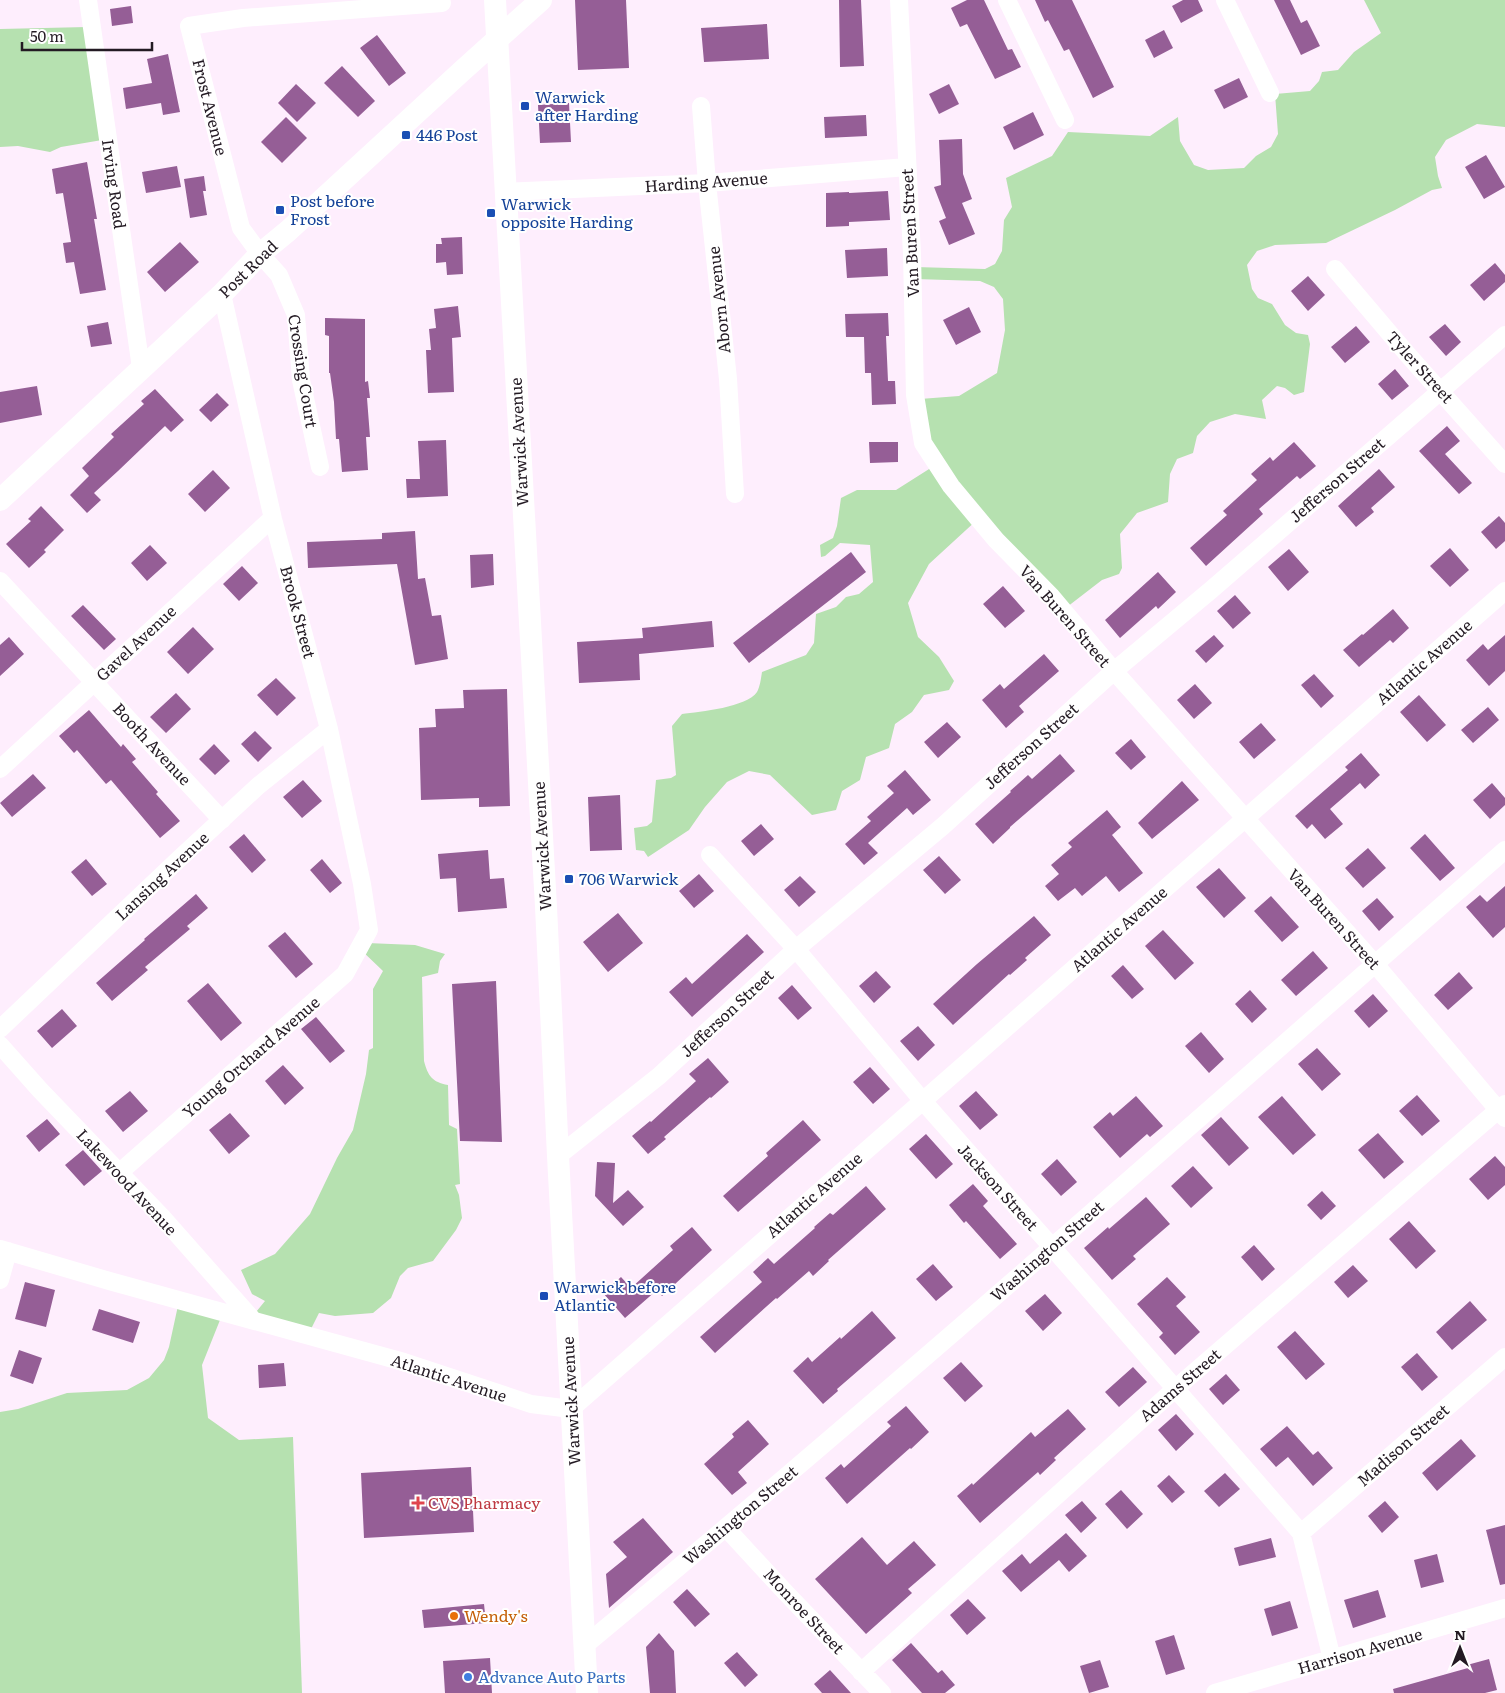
<svg xmlns="http://www.w3.org/2000/svg" width="1505" height="1693" font-family="Literata,serif">
	<style>
		.green { fill: #b6e1b0 }
		.building { fill: #955e96 }
		.lines { fill: none; stroke-linecap: round; stroke-linejoin: round }
		.minor { stroke: #fff; stroke-width: 18 }
		.major { stroke: #fff; stroke-width: 22 }
		.transit-dot { fill: #1a4fb4; stroke: #fff; stroke-width: 2 }
		.health-dot { fill: #e0444e; stroke: #fff; stroke-width: 2 }
		.food-dot { fill: #e8710a; stroke: #fff; stroke-width: 2 }
		.shop-dot { fill: #3f7fe0; stroke: #fff; stroke-width: 2 }
		.labels { text-anchor: middle; stroke-width: 4; stroke-linejoin: round; paint-order: stroke }
		.transit-label { font-size: 16px; fill: #164399; stroke: #fff; text-anchor: start }
		.street-label { font-size: 16px; fill: #231a23; stroke: #fff }
		.health-label { font-size: 16px; fill: #be3a42; stroke: #fff; text-anchor: start }
		.food-label { font-size: 16px; fill: #c56008; stroke: #fff; text-anchor: start }
		.shop-label { font-size: 16px; fill: #366cbe; stroke: #fff; text-anchor: start }
	</style>
	<rect width="100%" height="100%" fill="#feeefd"/>
	<path class="green" d="M1364,0H1505V127L1477,124L1446,140L1435,157L1438,176L1442,188L1432,190L1395,210L1326,243L1275,245L1257,251L1247,265L1252,289L1258,298L1272,304L1285,325L1296,333L1308,335L1310,344L1304,392L1294,395L1285,388L1277,386L1262,400L1266,419L1235,414L1210,422L1197,436L1193,453L1177,459L1170,474L1168,502L1137,513L1120,534L1122,568L1119,574L1102,580L1067,607L978,519L929,564L908,603L918,637L939,657L954,681L949,690L924,695L912,712L895,724L889,748L866,757L860,780L842,791L836,810L812,815L770,775L749,771L727,782L705,807L689,830L648,857L644,851L636,850L634,828L647,826L652,822L656,780L671,778L676,775L672,726L682,714C700,712 747,707 757,692C760,687 761,678 762,672L806,655L814,643L816,614L836,607L846,597L859,594L873,582L870,545L840,543L825,556L821,557L820,545L833,538L837,526L841,498L857,490H896L937,464L920,399L959,396L997,373L1005,330L1003,299L994,287L980,281L915,279V267L985,269L995,264L1002,251L1004,220L1012,207L1006,178L1052,156L1068,132L1150,136L1178,117L1180,141L1194,165L1208,170L1244,168L1256,156L1271,147L1278,134L1275,94L1310,91L1319,81L1322,72L1338,70L1354,52L1381,33Z
		M87,27L108,139L61,147L50,152L18,146L0,147V29Z
		M367,943L415,945L445,954L440,961L438,973L422,977L424,1061C428,1076 432,1082 448,1085L449,1125L457,1129L460,1184L455,1185L459,1195L462,1218L456,1230L433,1261L408,1268L400,1276L391,1298L373,1313L335,1316L319,1313L311,1329L252,1317L265,1301L252,1294L241,1270L275,1254L310,1214L337,1158L353,1130L366,1074L369,1050L373,1048V989L383,971L360,949Z
		M179,1301L224,1310L202,1365L208,1418L239,1440L293,1437L302,1693H0V1412L18,1409L67,1393L127,1390L149,1378L164,1360L169,1347Z"/>
	<path class="building" d="M575,0H626L629,68L578,70Z
		M839,0H861L864,66L840,67Z
		M967,0H984L1008,50L1012,49L1021,67L995,79L967,24L960,27L951,8Z
		M1035,0H1072L1114,87L1093,98L1069,49L1064,51L1048,20L1045,22Z
		M1183,0H1198L1203,11L1181,23L1172,6Z
		M1274,0H1290L1301,23L1307,20L1320,46L1301,55Z
		M131,6L133,23L112,26L110,9Z
		M767,24L769,59L704,62L701,28Z
		M1164,30L1173,48L1154,58L1145,40Z
		M377,35L406,73L389,86L360,48Z
		M168,54L180,112L163,115L161,103L126,109L123,88L152,83L147,59Z
		M342,66L375,101L358,117L324,83Z
		M1239,78L1248,97L1224,109L1214,90Z
		M296,84L316,103L297,122L278,103Z
		M949,84L959,104L939,114L929,94Z
		M569,103L571,142L540,143L538,105Z
		M1033,112L1044,135L1014,150L1003,127Z
		M866,115L867,136L825,138L824,117Z
		M286,117L307,138L282,163L261,142Z
		M962,139L963,174L972,199L962,203L975,234L949,245L939,221L946,218L934,187L941,185L939,140Z
		M1486,155L1505,187L1484,199L1465,167Z
		M87,162L97,219H94L106,290L80,294L74,262L66,263L63,243L71,242L63,193L56,194L52,169Z
		M177,166L181,187L146,193L142,172Z
		M204,176L206,191H203L207,215L190,218L184,179Z
		M888,191L890,220L849,222V226L826,227V193L849,192V193Z
		M462,237L463,274L447,275L446,262L436,263V244H442L441,238Z
		M180,242L199,262L165,292L147,272Z
		M887,248L888,276L847,278L845,250Z
		M1495,263L1505,275V282L1484,301L1470,285Z
		M1308,276L1325,295L1308,311L1291,291Z
		M458,306L461,337L452,338L454,392L428,393L426,350H431L429,329L436,328L434,309Z
		M969,307L981,332L956,345L943,320Z
		M888,313L889,336H886L888,381H895L896,404L872,405L871,373H865L864,337H846L845,314Z
		M325,318L365,319V382L368,381L370,398H367L370,437H366L368,470L342,472L339,439H336L334,402L330,373H329V336L325,335Z
		M108,322L112,344L91,347L87,326Z
		M1445,324L1461,342L1446,356L1429,337Z
		M1356,326L1370,342L1345,363L1331,347Z
		M1395,369L1409,386L1392,400L1378,384Z
		M37,386L42,415L0,423V392Z
		M155,389L184,420L171,432L165,426L118,471L94,493L101,500L87,513L70,495L89,476L82,468L114,437L111,434L144,404L141,401Z
		M217,393L229,405L211,422L199,410Z
		M1447,426L1460,441L1445,454L1472,483L1459,494L1419,451Z
		M446,440L448,496L407,498L406,479H420L418,441Z
		M869,442H898V462L870,463Z
		M1294,442L1316,466L1300,479L1297,476L1259,509L1263,514L1206,566L1190,548L1227,515L1223,511L1257,480L1251,474L1270,457L1273,461Z
		M1379,469L1395,487L1371,508L1374,512L1356,527L1338,506Z
		M213,470L230,488L205,512L188,494Z
		M41,506L64,530L44,550L46,552L29,568L6,544L31,521L28,519Z
		M1499,516L1505,523V541L1496,549L1481,532Z
		M415,531L418,579L425,578L432,616L441,615L448,659L415,665L397,564L308,568L307,542L382,539V533Z
		M150,545L167,563L147,581L131,563Z
		M1450,548L1469,570L1450,587L1430,566Z
		M1289,549L1309,572L1288,591L1268,567Z
		M851,552L866,572L749,663L733,643Z
		M493,554L494,585L471,588L470,555Z
		M242,566L258,583L239,601L223,584Z
		M1158,572L1176,592L1158,609L1156,606L1120,638L1105,620Z
		M1003,586L1025,611L1005,628L983,604Z
		M1235,595L1251,613L1233,629L1217,611Z
		M83,605L116,639L104,650L71,616Z
		M1393,609L1409,628L1393,643L1390,640L1359,667L1343,650L1362,634L1363,635Z
		M712,621L714,647L639,654L640,680L579,683L577,642L643,638L642,628Z
		M193,627L214,649L188,674L167,652Z
		M1214,635L1224,646L1206,663L1195,651Z
		M1505,635V671L1489,686L1466,660L1483,644L1488,650Z
		M9,637L24,654L0,676V645Z
		M1044,654L1059,671L1019,706L1024,712L1006,728L982,700L1000,684L1004,689Z
		M1314,674L1334,696L1321,708L1301,685Z
		M276,678L296,698L277,716L257,695Z
		M1195,684L1212,703L1194,719L1177,700Z
		M507,689L510,806L479,807V798L421,800L419,728L436,727L435,709L464,708L463,690Z
		M176,693L191,709L166,733L150,717Z
		M1419,695L1446,725L1427,742L1400,712Z
		M1488,707L1499,720L1473,743L1461,730Z
		M89,710L121,747L123,744L136,759L132,762L158,792L156,794L180,821L160,838L111,780L106,784L77,750L74,753L59,736Z
		M947,722L961,737L938,758L924,742Z
		M1261,723L1276,740L1254,759L1239,742Z
		M255,731L272,748L258,762L241,744Z
		M1131,739L1146,757L1131,770L1115,753Z
		M214,744L230,761L215,775L199,759Z
		M1361,753L1380,775L1365,789L1360,783L1330,809L1343,824L1325,839L1312,824L1307,829L1295,816L1348,770L1345,767Z
		M1060,754L1075,771L1010,827V828L993,844L975,824L1011,792L1010,791L1028,775L1032,779Z
		M905,770L931,800L913,815L907,808L868,843L878,853L864,865L845,844L871,821L867,817L894,793L887,786Z
		M33,774L46,788L12,817L0,803Z
		M303,780L322,801L302,818L283,797Z
		M1182,781L1199,800L1152,839L1138,823Z
		M1492,783L1505,798V805L1490,819L1473,800Z
		M620,795L622,850L590,851L588,797Z
		M1107,810L1121,827L1112,835L1143,873L1119,892L1106,876L1082,896L1075,888L1058,901L1045,886L1059,874L1051,865L1072,847L1068,843Z
		M761,824L774,839L754,856L741,841Z
		M244,834L266,860L252,873L229,847Z
		M1425,834L1455,868L1440,881L1410,848Z
		M1368,848L1386,868L1363,888L1345,868Z
		M488,850L490,879L504,878L507,908L458,912L456,878L440,879L438,854Z
		M939,856L961,880L945,894L923,870Z
		M86,859L107,884L92,896L71,872Z
		M322,859L342,883L330,893L310,870Z
		M1219,868L1246,898L1224,918L1196,887Z
		M699,874L714,891L694,908L679,891Z
		M800,876L816,892L799,907L784,890Z
		M1505,886V927L1493,938L1466,907L1480,895L1487,902Z
		M196,894L208,908L187,926L190,929L145,967L148,970L112,1001L96,983L145,940L144,939Z
		M1271,896L1299,927L1282,942L1254,911Z
		M1377,898L1394,917L1379,931L1362,911Z
		M618,913L643,943L608,972L583,942Z
		M1034,916L1051,935L1025,958L1027,960L1010,975L1009,974L953,1025L933,1004L977,964Z
		M1163,930L1194,963L1175,980L1145,946Z
		M285,932L313,964L296,978L268,946Z
		M747,934L764,952L692,1017L669,992L686,977L692,984Z
		M1313,951L1328,968L1296,996L1281,980Z
		M1123,965L1144,989L1132,999L1111,976Z
		M876,971L891,987L874,1003L859,986Z
		M1459,972L1473,988L1448,1010L1434,995Z
		M496,981L502,1142L460,1141L452,984Z
		M208,983L242,1023L221,1041L187,1001Z
		M792,985L812,1008L798,1020L778,998Z
		M1250,990L1267,1009L1252,1023L1235,1004Z
		M1373,994L1388,1011L1369,1028L1354,1011Z
		M62,1009L77,1026L52,1048L37,1031Z
		M316,1017L345,1051L330,1063L301,1029Z
		M918,1026L935,1045L918,1061L900,1041Z
		M1201,1032L1224,1059L1209,1073L1185,1046Z
		M1317,1048L1341,1074L1322,1091L1298,1064Z
		M708,1058L729,1082L711,1098L710,1097L664,1137L666,1139L648,1154L632,1136L650,1121L651,1122L696,1081L689,1074Z
		M283,1065L304,1088L285,1105L265,1081Z
		M870,1067L890,1089L873,1104L853,1082Z
		M130,1091L148,1111L123,1132L105,1111Z
		M976,1091L998,1115L980,1130L959,1106Z
		M1417,1095L1440,1121L1422,1136L1399,1111Z
		M1136,1096L1163,1126L1150,1137L1147,1134L1120,1158L1093,1127L1110,1112L1113,1116Z
		M1282,1096L1316,1135L1293,1155L1258,1117Z
		M230,1113L250,1136L229,1154L209,1130Z
		M1221,1117L1249,1148L1229,1166L1201,1135Z
		M47,1119L60,1134L39,1152L26,1136Z
		M803,1120L821,1140L738,1212L723,1196L768,1156L766,1153Z
		M1378,1133L1404,1162L1384,1179L1358,1150Z
		M926,1134L953,1164L936,1179L909,1149Z
		M83,1150L102,1171L84,1186L65,1165Z
		M1495,1156L1505,1167V1185L1488,1200L1469,1179Z
		M1057,1159L1077,1182L1061,1196L1041,1174Z
		M597,1162L615,1163L613,1203L628,1190L644,1207L623,1226L595,1196Z
		M1193,1166L1213,1188L1191,1208L1171,1186Z
		M973,1184L988,1201L983,1206L1017,1244L1000,1259L966,1221L964,1223L949,1205Z
		M866,1186L886,1209L828,1260L829,1261L813,1276L809,1271L777,1299L776,1298L715,1353L700,1337L762,1282L753,1272L768,1258L774,1264L815,1228L814,1227L830,1213L833,1215Z
		M1322,1191L1336,1206L1321,1220L1307,1205Z
		M1146,1197L1170,1224L1133,1256L1136,1259L1112,1280L1084,1248L1108,1227L1109,1229Z
		M1409,1221L1436,1251L1416,1269L1389,1239Z
		M692,1227L712,1250L662,1296L657,1290L625,1318L603,1293L621,1277L631,1288L673,1250L670,1246Z
		M1254,1245L1275,1269L1262,1281L1241,1257Z
		M933,1264L953,1287L936,1301L916,1279Z
		M1353,1265L1368,1281L1348,1298L1334,1282Z
		M1167,1277L1186,1297L1176,1306L1200,1332L1175,1355L1159,1337L1163,1333L1137,1304Z
		M25,1282L55,1290L46,1327L15,1319Z
		M1045,1294L1062,1313L1043,1331L1025,1311Z
		M1470,1301L1487,1320L1452,1350L1436,1332Z
		M99,1309L140,1322L133,1343L92,1330Z
		M872,1311L896,1338L837,1389L838,1391L823,1404L793,1371L808,1357L812,1362L840,1337L841,1339Z
		M1295,1331L1325,1364L1306,1380L1277,1347Z
		M19,1350L42,1358L33,1384L10,1376Z
		M1417,1353L1438,1377L1422,1391L1401,1367Z
		M961,1362L983,1386L965,1402L943,1378Z
		M284,1363L286,1386L259,1388L258,1365Z
		M1133,1367L1147,1382L1119,1407L1105,1392Z
		M1226,1374L1240,1390L1223,1405L1209,1389Z
		M906,1406L929,1432L911,1449L910,1448L847,1504L825,1478L841,1464L844,1468L891,1426L887,1422Z
		M1068,1409L1086,1429L1054,1458L1056,1460L1040,1475L1038,1472L980,1523L957,1496L972,1483L973,1485L1031,1432L1035,1437Z
		M1176,1414L1194,1434L1176,1451L1158,1430Z
		M748,1420L769,1444L738,1472L747,1483L732,1495L704,1464L734,1437L732,1434Z
		M1287,1426L1313,1455L1318,1451L1333,1468L1313,1486L1288,1457L1276,1467L1260,1449Z
		M1461,1439L1476,1456L1437,1491L1422,1473Z
		M471,1467L474,1532L364,1538L361,1473Z
		M1225,1473L1240,1489L1219,1507L1204,1491Z
		M1169,1475L1185,1492L1172,1503L1157,1486Z
		M1121,1490L1143,1514L1127,1529L1105,1504Z
		M1082,1501L1097,1518L1081,1533L1065,1515Z
		M1385,1501L1399,1517L1382,1533L1368,1516Z
		M643,1518L673,1552L609,1608L606,1574L627,1557L613,1542Z
		M1505,1525V1584L1500,1585L1486,1530Z
		M1066,1533L1087,1556L1069,1572L1059,1560L1021,1592L1002,1571L1022,1554L1030,1564Z
		M862,1537L887,1565L914,1541L936,1565L908,1589L912,1593L866,1634L815,1579Z
		M1271,1538L1276,1557L1239,1566L1234,1548Z
		M1437,1554L1444,1582L1421,1588L1414,1560Z
		M687,1589L710,1614L695,1627L673,1602Z
		M1378,1590L1386,1617L1353,1628L1344,1600Z
		M968,1599L986,1618L967,1635L950,1615Z
		M1290,1601L1298,1628L1272,1636L1264,1609Z
		M484,1604L486,1623L424,1628L422,1610Z
		M659,1633L674,1651L676,1693H650L646,1647Z
		M1174,1635L1185,1669L1166,1675L1155,1641Z
		M911,1643L938,1673L942,1670L955,1685L945,1693H922L892,1660Z
		M737,1652L758,1675L745,1687L724,1663Z
		M490,1658L492,1693H445L443,1661Z
		M1489,1659L1497,1690L1485,1693H1394L1393,1689L1468,1668L1467,1665Z
		M1100,1660L1109,1687L1089,1693L1080,1666Z
		M830,1670L851,1693H822L814,1684Z"/>
	<g class="lines">
		<path class="minor" d="M88,0L141,368
			M899,0L912,254L915,395L923,443L951,486L996,540L1051,596L1114,671L1375,964L1505,1118
			M1007,0L1065,120
			M1225,0L1270,93
			M701,106L707,183L728,379L735,494
			M505,192L707,183L907,167
			M1335,269L1408,355L1505,464
			M320,467L301,380L296,315L279,275L260,254L241,228L189,26L243,18L442,3
			M0,581L222,820
			M0,769L267,523L273,519
			M710,855L796,949L922,1100L1052,1247L1301,1533L1332,1659
			M0,1029L179,859L258,786L329,729
			M0,1045L40,1090L162,1217L253,1320
			M558,1156L659,1076L796,949L943,826L1114,671L1211,590L1505,335
			M120,1172L345,974L369,930L362,884L329,729L273,519L222,294
			M0,1249L113,1282L404,1362L531,1404L571,1409L1505,591
			M0,1280L8,1251
			M726,1528L786,1593L882,1693
			M1301,1533L1505,1357
			M584,1646C897,1387 1200,1117 1505,850
			M861,1672L1175,1389L1505,1104
			M1215,1693L1505,1608"/>
		<path class="major" d="M495,0L546,907L558,1156L587,1693
			M0,500L222,294L260,254L288,231L462,71L541,0"/>
	</g>
	<g class="transit-dot">
		<rect x="520" y="101" width="10" height="10" rx="2.5"/>
		<rect x="401" y="130" width="10" height="10" rx="2.5"/>
		<rect x="275" y="205" width="10" height="10" rx="2.5"/>
		<rect x="486" y="208" width="10" height="10" rx="2.5"/>
		<rect x="564" y="874" width="10" height="10" rx="2.5"/>
		<rect x="539" y="1291" width="10" height="10" rx="2.5"/>
	</g>
	<path class="health-dot" d="M415.5 1495.5h5v5h5v5h-5v5h-5v-5h-5v-5h5z"/>
	<circle class="food-dot" cx="454" cy="1616" r="5"/>
	<circle class="shop-dot" cx="468" cy="1677" r="5"/>
	<g class="labels">
		<g class="transit-label">
			<text x="535" y="103">Warwick<tspan x="535" dy="18">after Harding</tspan></text>
			<text x="416" y="141">446 Post</text>
			<text x="290" y="207">Post before<tspan x="290" dy="18">Frost</tspan></text>
			<text x="501" y="210">Warwick<tspan x="501" dy="18">opposite Harding</tspan></text>
			<text x="579" y="885">706 Warwick</text>
			<text x="554" y="1293">Warwick before<tspan x="554" dy="18">Atlantic</tspan></text>
		</g>
		<g class="street-label">
			<text transform="translate(210 107) rotate(76)" y="6">Frost Avenue</text>
			<text transform="translate(706 182) rotate(-4)" y="6">Harding Avenue</text>
			<text transform="translate(114 184) rotate(82)" y="6">Irving Road</text>
			<text transform="translate(910 233) rotate(-93)" y="6">Van Buren Street</text>
			<text transform="translate(248 269) rotate(-44)" y="6">Post Road</text>
			<text transform="translate(719 300) rotate(-96)" y="6">Aborn Avenue</text>
			<text transform="translate(1420 367) rotate(48)" y="6">Tyler Street</text>
			<text transform="translate(303 371) rotate(81)" y="6">Crossing Court</text>
			<text transform="translate(519 442) rotate(-93)" y="6">Warwick Avenue</text>
			<text transform="translate(1337 480) rotate(-41)" y="6">Jefferson Street</text>
			<text transform="translate(298 612) rotate(75)" y="6">Brook Street</text>
			<text transform="translate(1065 616) rotate(49)" y="6">Van Buren Street</text>
			<text transform="translate(136 643) rotate(-43)" y="6">Gavel Avenue</text>
			<text transform="translate(1424 662) rotate(-41)" y="6">Atlantic Avenue</text>
			<text transform="translate(152 744) rotate(47)" y="6">Booth Avenue</text>
			<text transform="translate(1031 746) rotate(-42)" y="6">Jefferson Street</text>
			<text transform="translate(542 846) rotate(-93)" y="6">Warwick Avenue</text>
			<text transform="translate(162 876) rotate(-43)" y="6">Lansing Avenue</text>
			<text transform="translate(1334 919) rotate(48)" y="6">Van Buren Street</text>
			<text transform="translate(1119 929) rotate(-41)" y="6">Atlantic Avenue</text>
			<text transform="translate(727 1013) rotate(-43)" y="6">Jefferson Street</text>
			<text transform="translate(251 1057) rotate(-41)" y="6">Young Orchard Avenue</text>
			<text transform="translate(127 1182) rotate(47)" y="6">Lakewood Avenue</text>
			<text transform="translate(998 1187) rotate(48)" y="6">Jackson Street</text>
			<text transform="translate(814 1195) rotate(-41)" y="6">Atlantic Avenue</text>
			<text transform="translate(1047 1251) rotate(-41)" y="6">Washington Street</text>
			<text transform="translate(449 1378) rotate(18)" y="6">Atlantic Avenue</text>
			<text transform="translate(1180 1385) rotate(-41)" y="6">Adams Street</text>
			<text transform="translate(571 1401) rotate(-93)" y="6">Warwick Avenue</text>
			<text transform="translate(1403 1445) rotate(-41)" y="6">Madison Street</text>
			<text transform="translate(740 1515) rotate(-40)" y="6">Washington Street</text>
			<text transform="translate(804 1611) rotate(47)" y="6">Monroe Street</text>
			<text transform="translate(1360 1651) rotate(-16)" y="6">Harrison Avenue</text>
		</g>
		<g class="health-label">
			<text x="428" y="1509">CVS Pharmacy</text>
		</g>
		<g class="food-label">
			<text x="464" y="1622">Wendy's</text>
		</g>
		<g class="shop-label">
			<text x="478" y="1683">Advance Auto Parts</text>
		</g>
	</g>
	<g transform="translate(1460 1648)" stroke="#ffffff" stroke-width="4" paint-order="stroke">
	<path d="M0-4L9 19L0 12L-9 19Z" fill="#231a23"/>
	<text y="-8" font-size="14" font-weight="bold" text-anchor="middle" fill="#231a23">N</text>
	</g>
	<path d="M22 42v8h130v-8" fill="none" stroke="#231a23" stroke-width="2.5"/>
	<text x="30" y="42" font-size="15" fill="#231a23" stroke="#ffffff" stroke-width="4" paint-order="stroke">50 m</text>
</svg>
